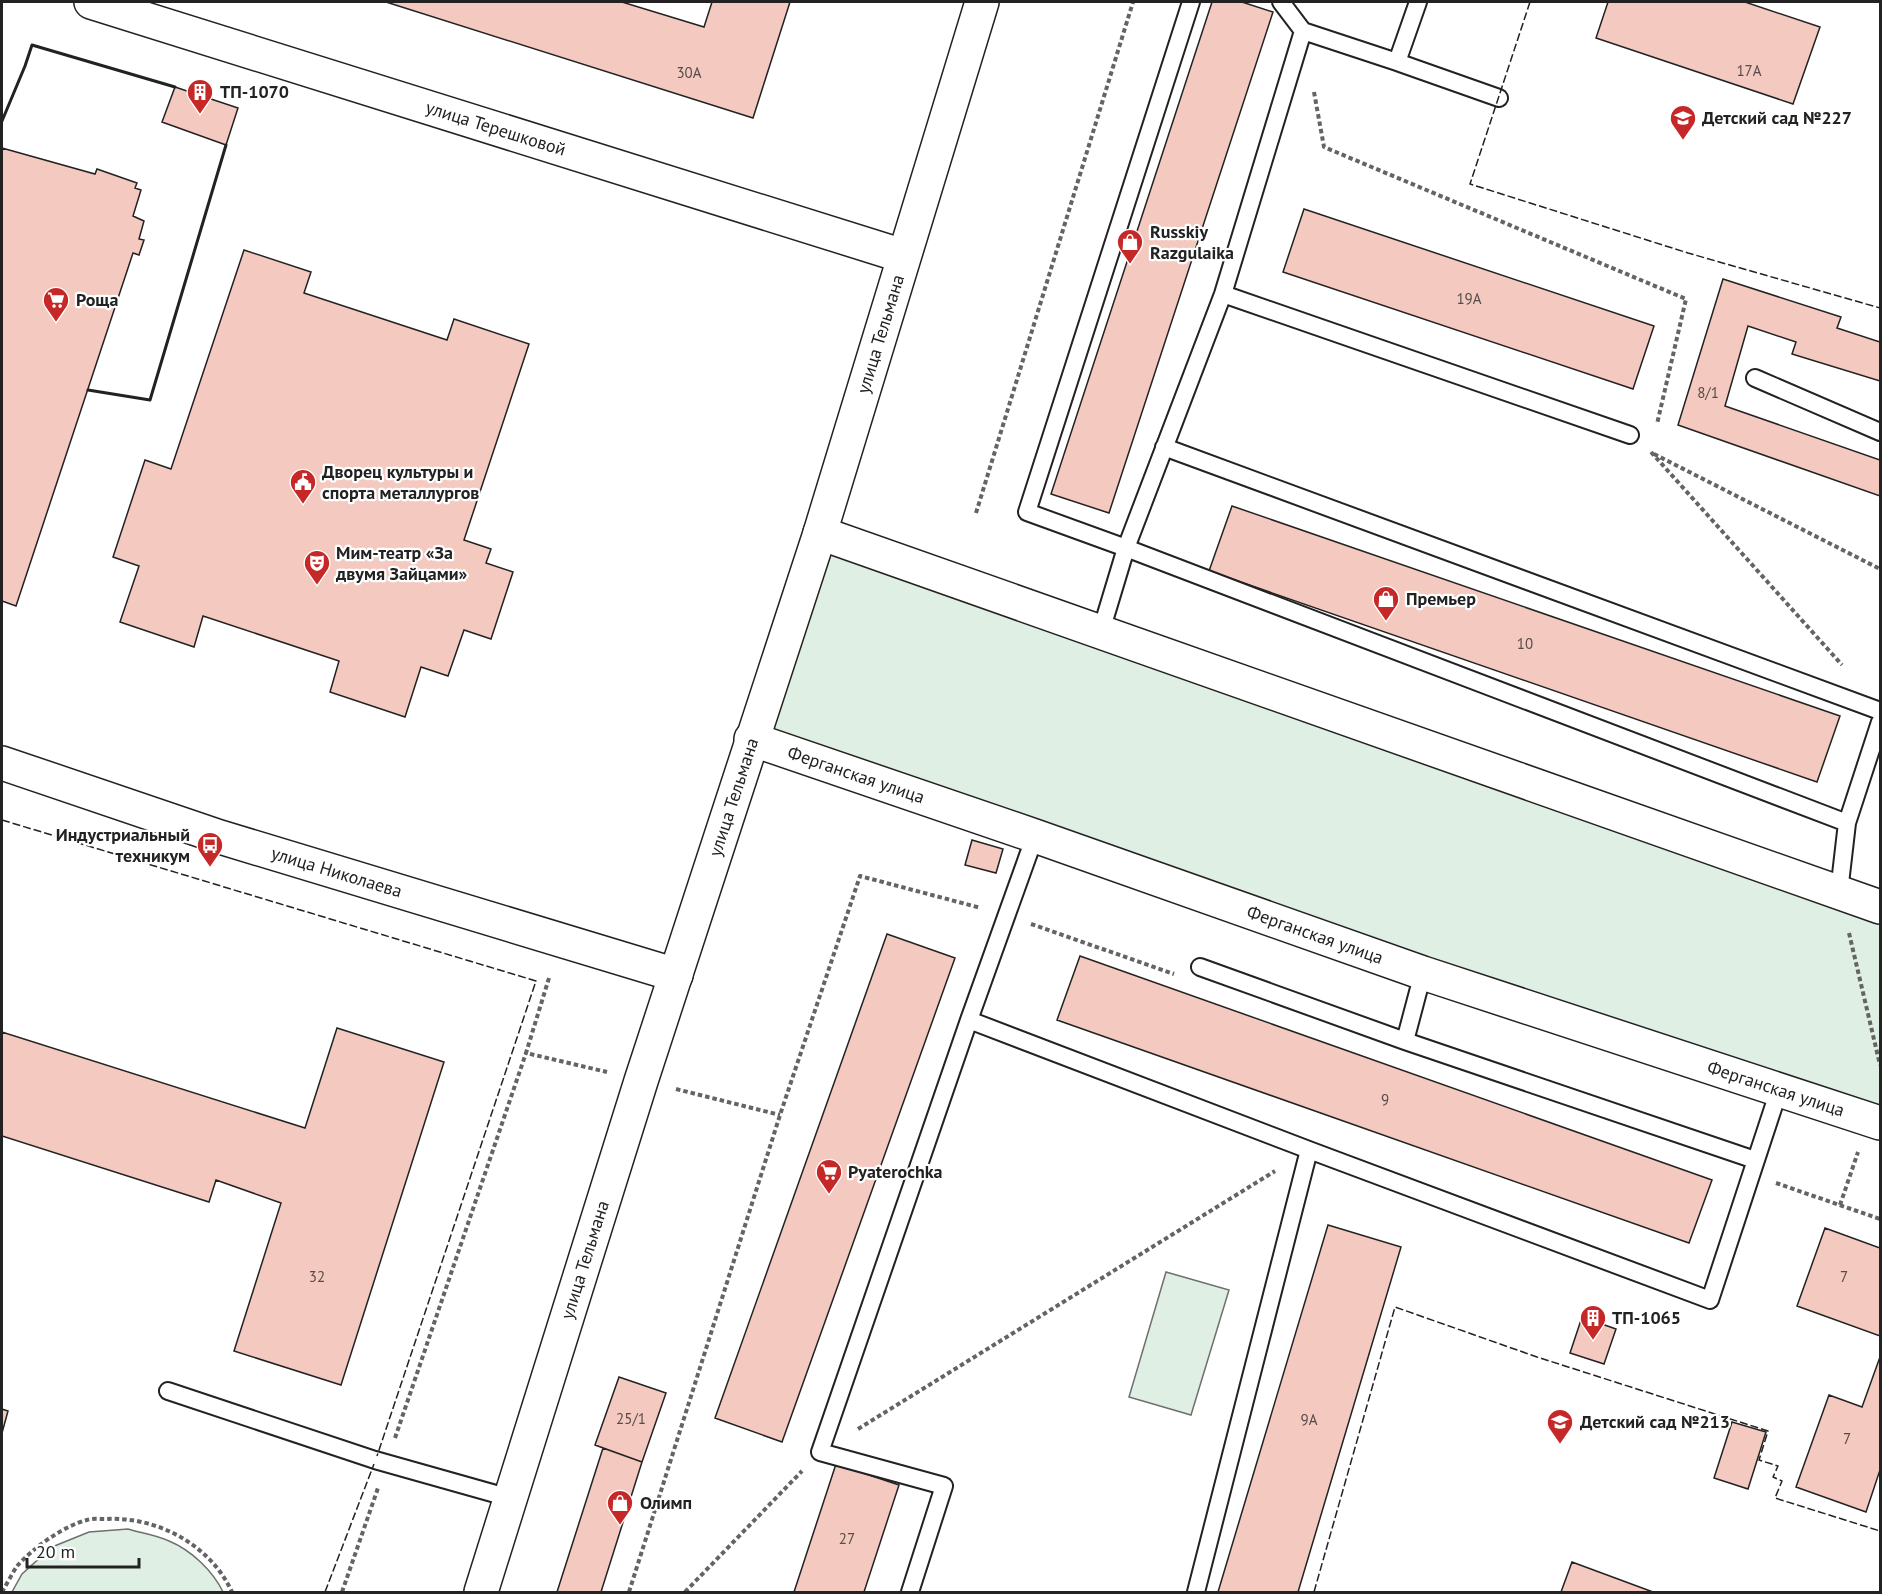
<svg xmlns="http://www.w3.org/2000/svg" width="1882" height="1594" font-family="'PT Sans',sans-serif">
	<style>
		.green { fill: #e0efe3; stroke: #6f6f6f; stroke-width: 1.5 }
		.building { fill: #f3c9c0; stroke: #222; stroke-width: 1.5 }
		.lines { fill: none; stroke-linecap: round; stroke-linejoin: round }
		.lane-casing { stroke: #222; stroke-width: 20 }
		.street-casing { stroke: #222; stroke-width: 36 }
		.secondary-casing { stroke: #222; stroke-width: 36 }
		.path { stroke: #646464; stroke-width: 4; stroke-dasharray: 4.5 3; stroke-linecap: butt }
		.lane { stroke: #fff; stroke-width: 16 }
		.street { stroke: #fff; stroke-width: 33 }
		.secondary { stroke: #fff; stroke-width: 33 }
		.fence { stroke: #222; stroke-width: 1.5; stroke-dasharray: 8 3; stroke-linecap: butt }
		.wall { stroke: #222; stroke-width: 3 }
		.labels { text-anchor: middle; stroke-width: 4.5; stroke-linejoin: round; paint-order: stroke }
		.number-label { font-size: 15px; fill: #564c4a }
		.poi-label { font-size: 18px; font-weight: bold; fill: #222; stroke: #fff; text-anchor: start }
		.street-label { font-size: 18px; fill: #222; stroke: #fff }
	</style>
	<rect width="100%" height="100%" fill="#fff"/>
	<path class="green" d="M820,533L1880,907V1123L751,739Z
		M1166,1272L1229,1290L1191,1415L1129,1397Z
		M128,1529C141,1533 156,1535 169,1541C191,1550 213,1571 223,1592H12L22,1574L52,1547L89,1532Z"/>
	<path class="building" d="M386,2H622L704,27L712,2H790L753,118Z
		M1212,2H1242L1273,12L1109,513L1051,494Z
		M1608,2H1745L1820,27L1793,104L1596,38Z
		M175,87L238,108L226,145L162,122Z
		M2,148L95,174L97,169L137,183L135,188L141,190L133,216L144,221L139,239L144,240L139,255L133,253L16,606L2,601Z
		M1304,209L1654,326L1633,389L1283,272Z
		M244,250L311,272L304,293L447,340L454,319L529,344L464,540L491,549L486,563L513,572L491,639L464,630L448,676L421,667L405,717L330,692L339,661L203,616L194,647L120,622L139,566L113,557L145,460L171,469Z
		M1723,279L1841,317L1837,328L1880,342V381L1792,354L1796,342L1748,326L1725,406L1880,460V496L1678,425Z
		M1232,506L1840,716L1817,782L1209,571Z
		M972,840L1003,849L996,873L965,865Z
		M887,934L955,958L782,1442L715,1418Z
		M1080,956L1712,1180L1689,1243L1057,1020Z
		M337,1028L444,1062L341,1385L234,1351L281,1203L216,1180L209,1202L2,1136V1032L305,1128Z
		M1328,1225L1401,1247L1298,1592H1218Z
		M1825,1228L1880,1248V1336L1797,1306Z
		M1582,1317L1616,1329L1604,1364L1570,1353Z
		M1880,1357V1470L1866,1512L1796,1487L1829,1395L1862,1407Z
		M619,1377L666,1393L642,1462L595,1445Z
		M2,1409L8,1411L2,1433Z
		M1732,1422L1766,1432L1748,1489L1714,1478Z
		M603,1448L642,1462L601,1592H557Z
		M836,1464L899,1485L864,1592H794Z
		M1572,1562L1653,1592H1561Z"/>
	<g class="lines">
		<g class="lane-casing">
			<path id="lane" d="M1191,2L1027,512L1126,548L1847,823
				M1281,2L1303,31L1397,62L1418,2
				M1397,62L1499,98
				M1223,294L1630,435
				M1755,378L1880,432
				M1164,447L1880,711
				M1101,631L1126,548L1223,294L1303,31
				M1839,892L1847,823L1880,722
				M1200,967L1405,1041L1755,1160
				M969,1020L1309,1150
				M1405,1041L1423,973
				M168,1391L375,1460L510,1498
				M910,1592L944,1486L820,1452L969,1020L1035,836
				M1196,1592L1309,1150L1710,1300L1779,1090"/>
		</g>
		<g class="street-casing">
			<g id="street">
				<path id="s1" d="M91,2L903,256"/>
				<path d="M820,533L1880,907"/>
				<path id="s2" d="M751,739L1035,836L1423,973L1880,1123"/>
				<path id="s3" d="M2,763L220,837L676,975"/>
			</g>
		</g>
		<g class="secondary-casing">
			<g id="secondary">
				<path id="s4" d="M481,1592L641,1081L820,533L982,2"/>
			</g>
		</g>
		<path class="path" d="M1314,92L1324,147L1686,299L1657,424
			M1651,452L1842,665
			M1654,454L1880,569
			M976,513L1133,2
			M1031,924L1174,974
			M1849,933L1880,1065
			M549,978L526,1053L607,1072
			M676,1089L780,1115
			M1776,1183L1880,1219
			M1840,1205L1858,1152
			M858,1429L1275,1171
			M395,1438L526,1053
			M2,1592C7,1584 12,1573 18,1565C33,1548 65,1525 87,1520C92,1518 99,1519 105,1519C156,1516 210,1544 232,1592
			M342,1592L378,1488
			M629,1592L780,1115L860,876L981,908
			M685,1592L802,1471"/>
		<use href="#lane" class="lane"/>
		<use href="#street" class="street"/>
		<use href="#secondary" class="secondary"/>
		<path class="fence" d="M1530,2L1470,184L1688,253L1880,308
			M2,820L536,981L377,1456
			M325,1592L374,1464
			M1314,1592L1395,1307L1537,1357L1768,1431L1759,1460L1778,1466L1773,1477L1782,1481L1775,1498L1880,1531"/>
		<path class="wall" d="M2,121L25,66L32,45L175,87
			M88,390L150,400L226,145"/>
	</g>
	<defs>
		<g id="building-pin" transform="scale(1.35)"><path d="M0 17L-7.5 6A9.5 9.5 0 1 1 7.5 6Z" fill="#c62828" stroke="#fff"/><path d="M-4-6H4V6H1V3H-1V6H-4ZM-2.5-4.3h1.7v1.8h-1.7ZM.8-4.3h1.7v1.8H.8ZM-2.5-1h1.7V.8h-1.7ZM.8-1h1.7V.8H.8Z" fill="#fff"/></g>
		<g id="school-pin" transform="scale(1.35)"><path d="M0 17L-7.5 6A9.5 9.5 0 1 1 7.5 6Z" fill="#c62828" stroke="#fff"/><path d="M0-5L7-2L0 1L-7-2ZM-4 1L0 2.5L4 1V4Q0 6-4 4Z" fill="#fff"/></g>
		<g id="shop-pin" transform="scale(1.35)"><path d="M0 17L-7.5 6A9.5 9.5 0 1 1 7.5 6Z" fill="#c62828" stroke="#fff"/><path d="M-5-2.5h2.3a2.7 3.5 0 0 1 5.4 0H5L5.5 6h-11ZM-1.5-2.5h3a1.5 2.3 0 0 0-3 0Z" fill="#fff"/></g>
		<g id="supermarket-pin" transform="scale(1.35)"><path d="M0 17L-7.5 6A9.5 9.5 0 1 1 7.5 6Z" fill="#c62828" stroke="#fff"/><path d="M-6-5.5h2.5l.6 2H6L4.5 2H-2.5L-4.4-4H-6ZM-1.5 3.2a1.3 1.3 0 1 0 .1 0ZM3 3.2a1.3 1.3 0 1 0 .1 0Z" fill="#fff"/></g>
		<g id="civic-pin" transform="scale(1.35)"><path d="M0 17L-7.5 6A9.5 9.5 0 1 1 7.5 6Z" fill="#c62828" stroke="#fff"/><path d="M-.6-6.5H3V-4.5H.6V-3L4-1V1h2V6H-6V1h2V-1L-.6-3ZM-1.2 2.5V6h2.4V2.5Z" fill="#fff"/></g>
		<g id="theatre-pin" transform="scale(1.35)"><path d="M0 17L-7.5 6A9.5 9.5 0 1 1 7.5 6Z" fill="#c62828" stroke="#fff"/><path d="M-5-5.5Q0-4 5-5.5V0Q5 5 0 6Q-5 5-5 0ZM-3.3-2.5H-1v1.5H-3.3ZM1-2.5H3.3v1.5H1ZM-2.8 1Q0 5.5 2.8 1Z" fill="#fff"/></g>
		<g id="bus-pin" transform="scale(1.35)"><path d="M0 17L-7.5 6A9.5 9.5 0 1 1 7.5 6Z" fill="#c62828" stroke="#fff"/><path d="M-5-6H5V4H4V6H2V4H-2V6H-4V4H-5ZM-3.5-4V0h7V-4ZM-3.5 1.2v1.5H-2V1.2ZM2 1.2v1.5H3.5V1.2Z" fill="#fff"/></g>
	</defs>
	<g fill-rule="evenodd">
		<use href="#building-pin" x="200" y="92"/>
		<use href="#school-pin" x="1683" y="118"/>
		<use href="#shop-pin" x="1130" y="242"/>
		<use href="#supermarket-pin" x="56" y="300"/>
		<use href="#civic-pin" x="303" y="482"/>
		<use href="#theatre-pin" x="317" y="563"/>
		<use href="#shop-pin" x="1386" y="599"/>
		<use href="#bus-pin" x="210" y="845"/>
		<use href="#supermarket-pin" x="829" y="1172"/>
		<use href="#building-pin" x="1593" y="1318"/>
		<use href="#school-pin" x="1560" y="1422"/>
		<use href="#shop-pin" x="620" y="1503"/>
	</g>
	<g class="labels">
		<g class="number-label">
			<text x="1749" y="76">17А</text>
			<text x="689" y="78">30А</text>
			<text x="1469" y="304">19А</text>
			<text x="1708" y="398">8/1</text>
			<text x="1525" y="649">10</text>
			<text x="1385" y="1105">9</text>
			<text x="317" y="1282">32</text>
			<text x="1844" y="1282">7</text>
			<text x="631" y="1424">25/1</text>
			<text x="1309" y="1425">9А</text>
			<text x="1847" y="1444">7</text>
			<text x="847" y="1544">27</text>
		</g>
		<g class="poi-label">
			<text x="220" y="98">ТП-1070</text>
			<text x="1702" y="124">Детский сад №227</text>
			<text x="1150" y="238">Russkiy<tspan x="1150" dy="21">Razgulaika</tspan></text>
			<text x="76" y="306">Роща</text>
			<text x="322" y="478">Дворец культуры и<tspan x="322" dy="21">спорта металлургов</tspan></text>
			<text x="336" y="559">Мим-театр «За<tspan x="336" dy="21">двумя Зайцами»</tspan></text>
			<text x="1406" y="605">Премьер</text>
			<text x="190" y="841" text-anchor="end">Индустриальный<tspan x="190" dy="21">техникум</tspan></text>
			<text x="848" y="1178">Pyaterochka</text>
			<text x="1612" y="1324">ТП-1065</text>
			<text x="1580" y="1428">Детский сад №213</text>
			<text x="640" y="1509">Олимп</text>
		</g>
		<g class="street-label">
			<text dy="6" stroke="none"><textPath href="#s1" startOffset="424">улица Терешковой</textPath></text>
			<text dy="6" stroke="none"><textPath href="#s4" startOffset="1320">улица Тельмана</textPath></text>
			<text dy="6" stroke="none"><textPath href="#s2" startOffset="111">Ферганская улица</textPath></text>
			<text dy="6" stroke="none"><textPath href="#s4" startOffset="834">улица Тельмана</textPath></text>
			<text dy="6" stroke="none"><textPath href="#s3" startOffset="352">улица Николаева</textPath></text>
			<text dy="6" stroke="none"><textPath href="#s2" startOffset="597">Ферганская улица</textPath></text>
			<text dy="6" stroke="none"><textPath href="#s2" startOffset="1083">Ферганская улица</textPath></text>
			<text dy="6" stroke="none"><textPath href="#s4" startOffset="348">улица Тельмана</textPath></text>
		</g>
	</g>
	<rect width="1882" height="1594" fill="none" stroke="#222222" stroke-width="6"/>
	<path d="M27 1558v9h112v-9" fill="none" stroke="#222222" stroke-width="3"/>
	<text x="36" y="1558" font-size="18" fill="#222222" stroke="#ffffff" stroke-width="4.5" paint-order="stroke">20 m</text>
</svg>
